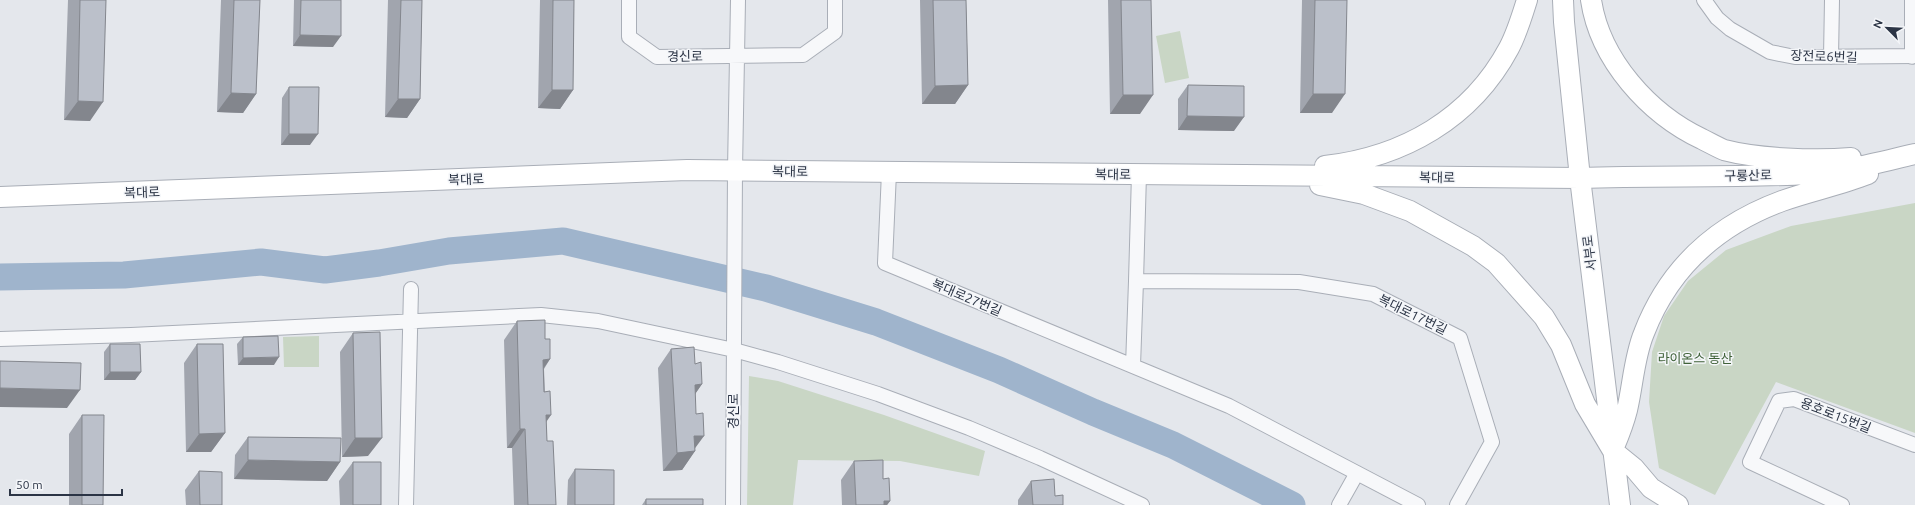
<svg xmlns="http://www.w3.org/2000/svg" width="1915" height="505" font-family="Ubuntu,'Noto Sans KR',sans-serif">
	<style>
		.green { fill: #c9d6c5 }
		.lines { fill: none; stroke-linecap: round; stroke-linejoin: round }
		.river { stroke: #9fb4cc; stroke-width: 27 }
		.street-casing { stroke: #a9aeb7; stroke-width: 16 }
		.secondary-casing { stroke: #a9aeb7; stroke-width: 22 }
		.street { stroke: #f7f8fa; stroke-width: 14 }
		.secondary { stroke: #fff; stroke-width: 20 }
		.wall { fill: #a1a5ae }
		.shaded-wall { fill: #83868d }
		.building { fill: #bbc0ca; stroke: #83868d }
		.labels { text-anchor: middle; stroke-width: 3; stroke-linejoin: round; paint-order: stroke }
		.street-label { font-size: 13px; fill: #2b3445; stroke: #f4f6f9 }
		.park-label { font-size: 13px; fill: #3f6138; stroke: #f4f6f9 }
	</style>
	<rect width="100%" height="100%" fill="#e4e7ec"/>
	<path class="green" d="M1180,31L1189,78L1165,83L1156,36Z
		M1915,203V433L1776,382L1715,495L1659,468L1649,402L1652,352L1664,316L1688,281L1726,250L1791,226Z
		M319,336V367H284L283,337Z
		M749,376L778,381L884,415L985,451L979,476L900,461L798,460L793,505H747Z"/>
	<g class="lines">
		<path class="river" d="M0,277L124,275L261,262L325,270L379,263L449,251L563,241L766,288L876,322L999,370L1093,412L1173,445L1292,505"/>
		<g class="street-casing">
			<path id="street" d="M629,0V37L657,57L803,55L835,32V0
				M1704,0L1717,18L1730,29L1770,52L1795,57L1915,56
				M1831,57L1832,0
				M1912,57V0
				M889,172L885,263L1229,406L1418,505
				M1136,281L1139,174
				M0,339L131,335L541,315L598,321L734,350L778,362L878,394L969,428L1040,458L1142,505
				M1133,366L1136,281L1299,282L1373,294L1460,338L1492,442L1457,505
				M406,505L411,289
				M733,505L735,170L738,0
				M1339,505L1357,473
				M1842,505L1750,462L1779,401L1794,399L1915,445"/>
		</g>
		<g class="secondary-casing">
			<path id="secondary" d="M1563,0L1564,22L1580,178L1620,505
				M1591,0C1600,60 1649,114 1702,139C1710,143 1717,147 1724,150C1758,159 1816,161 1851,158
				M1325,166C1403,157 1471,119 1509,48C1517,33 1522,16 1527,0
				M1320,185L1364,194L1410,211L1473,246L1496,263L1544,317L1561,345L1585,404L1613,451L1634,468L1651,488L1678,505
				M0,197L687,170L1580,178C1655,175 1732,178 1808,174C1844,172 1880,162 1915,154
				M1614,447C1619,435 1624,422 1627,410C1633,385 1634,357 1644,333C1669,268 1717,225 1782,201C1810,191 1840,185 1868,174"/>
		</g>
		<use href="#street" class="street"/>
		<use href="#secondary" class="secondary"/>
	</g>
	<path class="wall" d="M68,0H106L90,121L64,120Z
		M221,0H260L256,94L243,113L217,112Z
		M294,0H341L333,47L293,46Z
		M388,0H422L420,99L407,118L385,117Z
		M540,0H574L573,90L560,109L538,108Z
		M920,0H966L968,85L955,104H922Z
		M1108,0H1151L1140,114H1110Z
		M1302,0H1347L1332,113H1300Z
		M1188,85L1234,131L1178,130V99Z
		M289,87L310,145H281L282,98Z
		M517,321L550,359L544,369L547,441L556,505H514L512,448H507L504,340Z
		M353,333L368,456L342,457L340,352Z
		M243,337L274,365H238L237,344Z
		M110,344L141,372L135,380H104V352Z
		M197,344L225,433L211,452H186L184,363Z
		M671,349L695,364L702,384L695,394V451L682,470L663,471L658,368Z
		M82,415L103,505H69V434Z
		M248,437L340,462L327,481L234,479L235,455Z
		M854,461L883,479L890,501L887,505H842L841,480Z
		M353,462L381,505H340L339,481Z
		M575,469L614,505H567L568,480Z
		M199,471L222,505H186L185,490Z
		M1031,481L1055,496L1063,505H1018V500Z
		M646,499L703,505H642Z"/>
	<path class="shaded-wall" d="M300,35L341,36L333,47L293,46Z
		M968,85L955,104H922L935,86Z
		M552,90H573L560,109L538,108Z
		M231,93L256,94L243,113L217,112Z
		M1313,94H1345L1332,113H1300Z
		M1123,95H1153L1140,114H1110Z
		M398,99H420L407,118L385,117Z
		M78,101L103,102L90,121L64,120Z
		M1187,116L1244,117L1234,131L1178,130Z
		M289,134H318L310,145H281Z
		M279,357L274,365H238L243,358Z
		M550,359L537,378L543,360Z
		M110,372H141L135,380H104Z
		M702,384L689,403L695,385Z
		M0,388L80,390L67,408L0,407Z
		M546,415H551L538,434Z
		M520,429H525L512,448H507Z
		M225,433L211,452H186L199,434Z
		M694,436H704L693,451H695L682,470L663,471L677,453Z
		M355,438H382L368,456L342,457Z
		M248,460L340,462L327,481L234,479Z
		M884,501H890L887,505H881Z"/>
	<path class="building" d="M80,0H106L103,102L78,101Z
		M234,0H260L256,94L231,93Z
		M301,0H341V36L300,35Z
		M401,0H422L420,99H398Z
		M553,0H574L573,90H552Z
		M933,0H966L968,85L935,86Z
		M1121,0H1151L1153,95H1123Z
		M1315,0H1347L1345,94H1313Z
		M1188,85L1244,86V117L1187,116Z
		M289,87H319L318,134H289Z
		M545,320V339H550V359L543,360L544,392L550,391L551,415H546L547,441H553L556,505H528L525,429H520L517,321Z
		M380,332L382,438H355L353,333Z
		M278,336L279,357L243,358V337Z
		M110,344H140L141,372H110Z
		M197,344H223L225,433L199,434Z
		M694,347L695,364L701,362L702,384L695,385L696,414L703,413L704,436H694L695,451L677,453L671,349Z
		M0,361L81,363L80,390L0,388Z
		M82,415H104L103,505H82Z
		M248,437L341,438L340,462L248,460Z
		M883,460V479L889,478L890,501H884V505H856L854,461Z
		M353,462H381V505H353Z
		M575,469L614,470V505H575Z
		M199,471L222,472V505H200Z
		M1054,479L1055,496L1063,495V505H1033L1031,481Z
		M646,499H703V505H646Z"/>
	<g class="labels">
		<g class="street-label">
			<text transform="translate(685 56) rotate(-1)" y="5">경신로</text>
			<text transform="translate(1824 56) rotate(2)" y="5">장전로6번길</text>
			<text transform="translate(790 171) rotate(1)" y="5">복대로</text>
			<text transform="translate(1113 174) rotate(1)" y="5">복대로</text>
			<text transform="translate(1748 175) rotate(-1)" y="5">구룡산로</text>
			<text transform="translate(1437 177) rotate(1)" y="5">복대로</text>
			<text transform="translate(466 179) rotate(-2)" y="5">복대로</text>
			<text transform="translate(142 192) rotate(-2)" y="5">복대로</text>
			<text transform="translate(1589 253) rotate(-97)" y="5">서부로</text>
			<text transform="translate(967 297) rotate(23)" y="5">복대로27번길</text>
			<text transform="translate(1413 314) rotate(26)" y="5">복대로17번길</text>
			<text transform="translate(733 411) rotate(-90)" y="5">경신로</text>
			<text transform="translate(1836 415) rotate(21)" y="5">용호로15번길</text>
		</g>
		<g class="park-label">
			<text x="1695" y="363">라이온스 동산</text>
		</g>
	</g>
	<g transform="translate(1887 28) rotate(294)" stroke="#f4f6f9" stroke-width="3" paint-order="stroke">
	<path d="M0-3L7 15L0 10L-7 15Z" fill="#2b3445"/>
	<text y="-6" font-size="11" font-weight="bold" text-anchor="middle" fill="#2b3445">N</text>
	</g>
	<path d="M10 489v6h112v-6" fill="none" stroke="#2b3445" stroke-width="2"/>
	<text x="16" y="489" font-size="12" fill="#2b3445" stroke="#f4f6f9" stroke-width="3" paint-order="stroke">50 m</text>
</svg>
